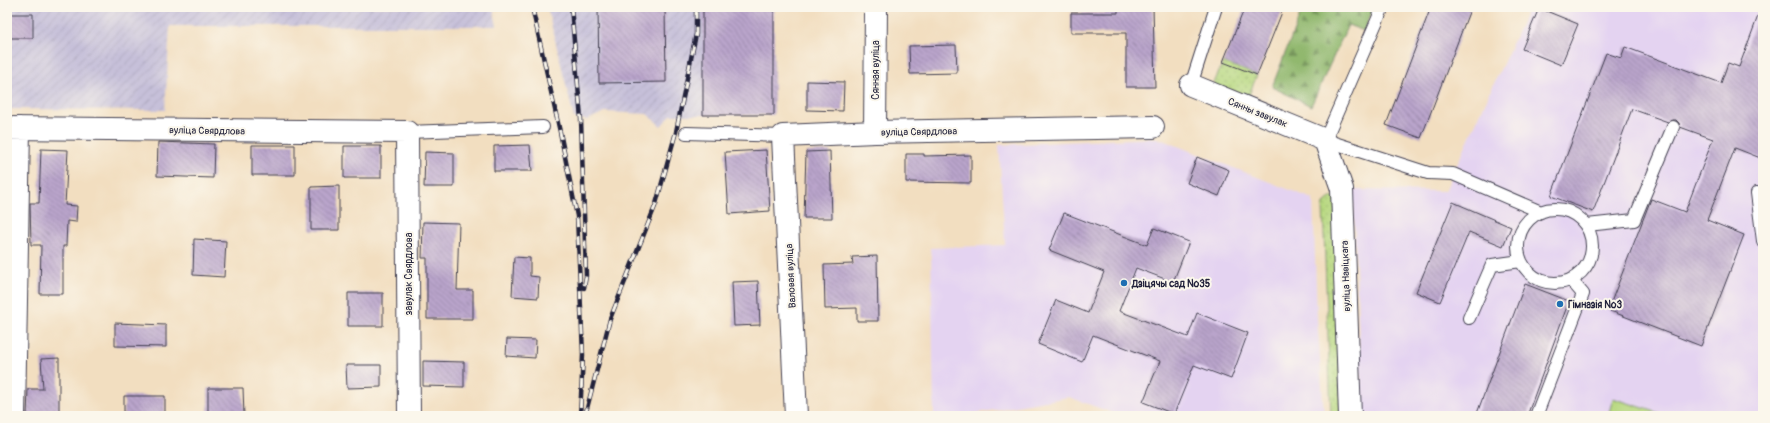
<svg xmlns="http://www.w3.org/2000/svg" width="1770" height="423" font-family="Pangolin,sans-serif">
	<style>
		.built { fill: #e4d3f1 }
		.industrial { fill: url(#industrial-furrows) }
		.green { fill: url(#green-dots); stroke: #6c7d5e }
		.forest { fill: url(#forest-firs); stroke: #5a6d54 }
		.pitch { fill: #b7d880; stroke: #6c7d5e }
		.building { fill: url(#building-back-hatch) }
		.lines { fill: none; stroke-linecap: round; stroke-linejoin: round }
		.lane-casing { stroke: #413e4f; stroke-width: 14 }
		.street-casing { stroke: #413e4f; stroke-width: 24 }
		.lane { stroke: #fff; stroke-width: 12 }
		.street { stroke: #fff; stroke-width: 22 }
		.rail-casing { stroke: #22223b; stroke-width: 4.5 }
		.rail { stroke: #fbf7ec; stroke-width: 3; stroke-dasharray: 9; stroke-linecap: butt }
		.poi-dot { fill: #1f6fb2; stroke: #fbf7ec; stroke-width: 1.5 }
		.labels { text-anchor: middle; stroke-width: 4; stroke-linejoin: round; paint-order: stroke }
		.street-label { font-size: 10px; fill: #22223b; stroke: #fbf7ec }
		.poi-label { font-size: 10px; font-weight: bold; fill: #22223b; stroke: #fbf7ec; text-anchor: start }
	</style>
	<defs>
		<pattern id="industrial-furrows" width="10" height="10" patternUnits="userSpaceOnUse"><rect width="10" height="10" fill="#c6c0d9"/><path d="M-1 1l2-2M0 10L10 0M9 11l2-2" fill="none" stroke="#aaa5bb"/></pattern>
		<pattern id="green-dots" width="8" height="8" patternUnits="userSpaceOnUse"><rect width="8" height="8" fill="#b7d880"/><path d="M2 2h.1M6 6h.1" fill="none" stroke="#9db970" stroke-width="1.8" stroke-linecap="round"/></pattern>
		<pattern id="forest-firs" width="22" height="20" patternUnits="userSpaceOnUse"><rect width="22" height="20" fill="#91b86e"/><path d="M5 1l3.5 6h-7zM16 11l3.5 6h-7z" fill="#76955c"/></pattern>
		<pattern id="building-back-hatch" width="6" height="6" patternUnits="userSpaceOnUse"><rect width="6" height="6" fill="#b9a4cb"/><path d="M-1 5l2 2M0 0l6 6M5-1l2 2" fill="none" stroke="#9685a6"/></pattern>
	</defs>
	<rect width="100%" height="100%" fill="#fbf7ec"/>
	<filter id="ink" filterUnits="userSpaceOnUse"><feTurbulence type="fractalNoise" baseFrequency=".025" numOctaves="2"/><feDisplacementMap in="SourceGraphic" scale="8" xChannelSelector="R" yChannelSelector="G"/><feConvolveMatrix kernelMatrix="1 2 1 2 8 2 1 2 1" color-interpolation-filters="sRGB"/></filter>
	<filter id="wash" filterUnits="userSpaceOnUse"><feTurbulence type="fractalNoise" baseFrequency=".012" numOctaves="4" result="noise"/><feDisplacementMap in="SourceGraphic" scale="16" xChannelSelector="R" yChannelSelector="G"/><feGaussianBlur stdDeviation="0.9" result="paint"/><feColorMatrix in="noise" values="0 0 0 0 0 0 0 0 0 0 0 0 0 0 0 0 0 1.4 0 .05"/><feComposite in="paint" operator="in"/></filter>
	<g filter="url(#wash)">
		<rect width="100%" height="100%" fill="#f2dec0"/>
		<path class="built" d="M1529,7H1763V416H1362L1353,190L1445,191Z
			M1157,138L1313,199L1317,318L1324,416H1121L1069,397L959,416H934L931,248L1005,245L999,145Z"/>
		<path class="industrial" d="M7,7H493L497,26H170L165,110L7,109Z
			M547,7H774L703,115H671L661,126L647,114L605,112L587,120L574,118Z"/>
		<path class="green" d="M1223,62L1257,75L1246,102L1212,88Z
			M1335,197L1341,416H1331L1323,207C1325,201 1328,198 1335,197Z"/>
		<path class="forest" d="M1303,7H1374L1364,31L1348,25L1311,106L1272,87Z"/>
		<path class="pitch" d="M1613,398L1668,416H1608Z"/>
		<g id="blocks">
			<path class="building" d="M598,7H665L666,82L599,83Z
				M703,7H774V115H703Z
				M1118,7H1153L1155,87H1126V33H1071V13H1118Z
				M1245,7H1284L1257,75L1223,62Z
				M1431,7H1471L1421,138L1386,125Z
				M1539,8L1578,24L1561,65L1522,49Z
				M1761,8H1763V159L1735,148L1707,220L1744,235L1701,346L1608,310L1651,199L1685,212L1713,139L1680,127L1679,123L1676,120H1672L1668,122L1632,109L1593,212L1551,196L1606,53L1621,58L1625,47L1721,83L1728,63L1739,67Z
				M7,14H33V38H7Z
				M956,45L957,73L910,74L909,46Z
				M807,81L844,82L843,111L807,110Z
				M158,142L214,144L213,178L157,176Z
				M252,145H295V175H252Z
				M530,145L532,171H494V146Z
				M344,146H381V178H344Z
				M41,149L68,150L65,205L77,206L76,222L67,221L66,246H63V294H40L41,245H31L30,203H39Z
				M766,150L770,211L729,214L725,152Z
				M830,151L832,218H804L806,152Z
				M425,152L454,153V187H424Z
				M906,154H924V156L971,155V183L906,182Z
				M1197,157L1229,170L1219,196L1187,183Z
				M339,186V230H311V187Z
				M1453,202L1511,227L1503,246L1469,232L1440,302L1416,292Z
				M1064,213L1147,245L1154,228L1189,242L1173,282L1136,268L1119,311L1188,337L1197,313L1248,333L1231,379L1194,365L1174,414L1143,402L1160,361L1093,335L1082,362L1038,344L1056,300L1088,313L1104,272L1049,250Z
				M423,222L459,223L457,290H473V319H427V258H422Z
				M194,239L226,241L224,277L193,275Z
				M877,256L878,321H857V308L825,309L824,265L853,264L852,257Z
				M514,257L530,258V276L539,277L538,298L512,296Z
				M758,281L760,325L734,326L732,282Z
				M1525,284L1569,301L1527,416H1476Z
				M348,293H383V326H348Z
				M115,323L166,325V347L115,346Z
				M507,339L536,340L535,358L506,356Z
				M59,358V416H27L28,389H43L41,359Z
				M423,361L464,362V387L423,386Z
				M346,365H381V387L347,388Z
				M208,388H243L244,416H208Z
				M124,396H165V416H124Z"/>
		</g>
	</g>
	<g filter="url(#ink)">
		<use href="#blocks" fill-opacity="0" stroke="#413e4f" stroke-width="1"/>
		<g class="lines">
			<g class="lane-casing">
				<path id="lane" d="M1383,7L1325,140L1428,173L1453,174L1541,212
					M1191,85L1216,7
					M407,132L543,127
					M686,133L783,136
					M1757,193L1763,241
					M1518 246a37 37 0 1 1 74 0a37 37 0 1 1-74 0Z
					M1587,225L1634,220L1673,127
					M1469,318L1492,265L1521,261
					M1536,416L1583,294L1571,280"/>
			</g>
			<g class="street-casing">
				<path id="street" d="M1191,85L1325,140L1342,189L1350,416
					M7,128L407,132L409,416
					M875,132L876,7
					M14,416L19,128
					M796,416L783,136L875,132L1153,127"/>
			</g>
			<use href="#lane" class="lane"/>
			<use href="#street" class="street"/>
			<g class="rail-casing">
				<path id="rail" d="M532,7L560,132L577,216L583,355L580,416
					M571,7L581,119L586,276L584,288
					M585,416L610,319L656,204L676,132L696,34V7"/>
			</g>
			<use href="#rail" class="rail"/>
		</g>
	</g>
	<g class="poi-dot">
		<circle cx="1124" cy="283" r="4"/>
		<circle cx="1560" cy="304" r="4"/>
	</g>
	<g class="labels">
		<g class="street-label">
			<text transform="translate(875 70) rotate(-90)" y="4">Сянная вуліца</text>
			<text transform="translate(1258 112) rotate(22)" y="4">Сянны завулак</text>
			<text transform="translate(207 130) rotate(1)" y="4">вуліца Свярдлова</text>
			<text transform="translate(919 131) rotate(-1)" y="4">вуліца Свярдлова</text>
			<text transform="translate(408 274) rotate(-90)" y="4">завулак Свярдлова</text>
			<text transform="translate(790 276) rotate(-93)" y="4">Валовая вуліца</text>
			<text transform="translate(1345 276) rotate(-92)" y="4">вуліца Навіцкага</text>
		</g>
		<g class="poi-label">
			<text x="1132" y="287">Дзіцячы сад №35</text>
			<text x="1568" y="308">Гімназія №3</text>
		</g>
	</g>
	<rect width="1770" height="423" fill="none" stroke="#fbf7ec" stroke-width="24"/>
</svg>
